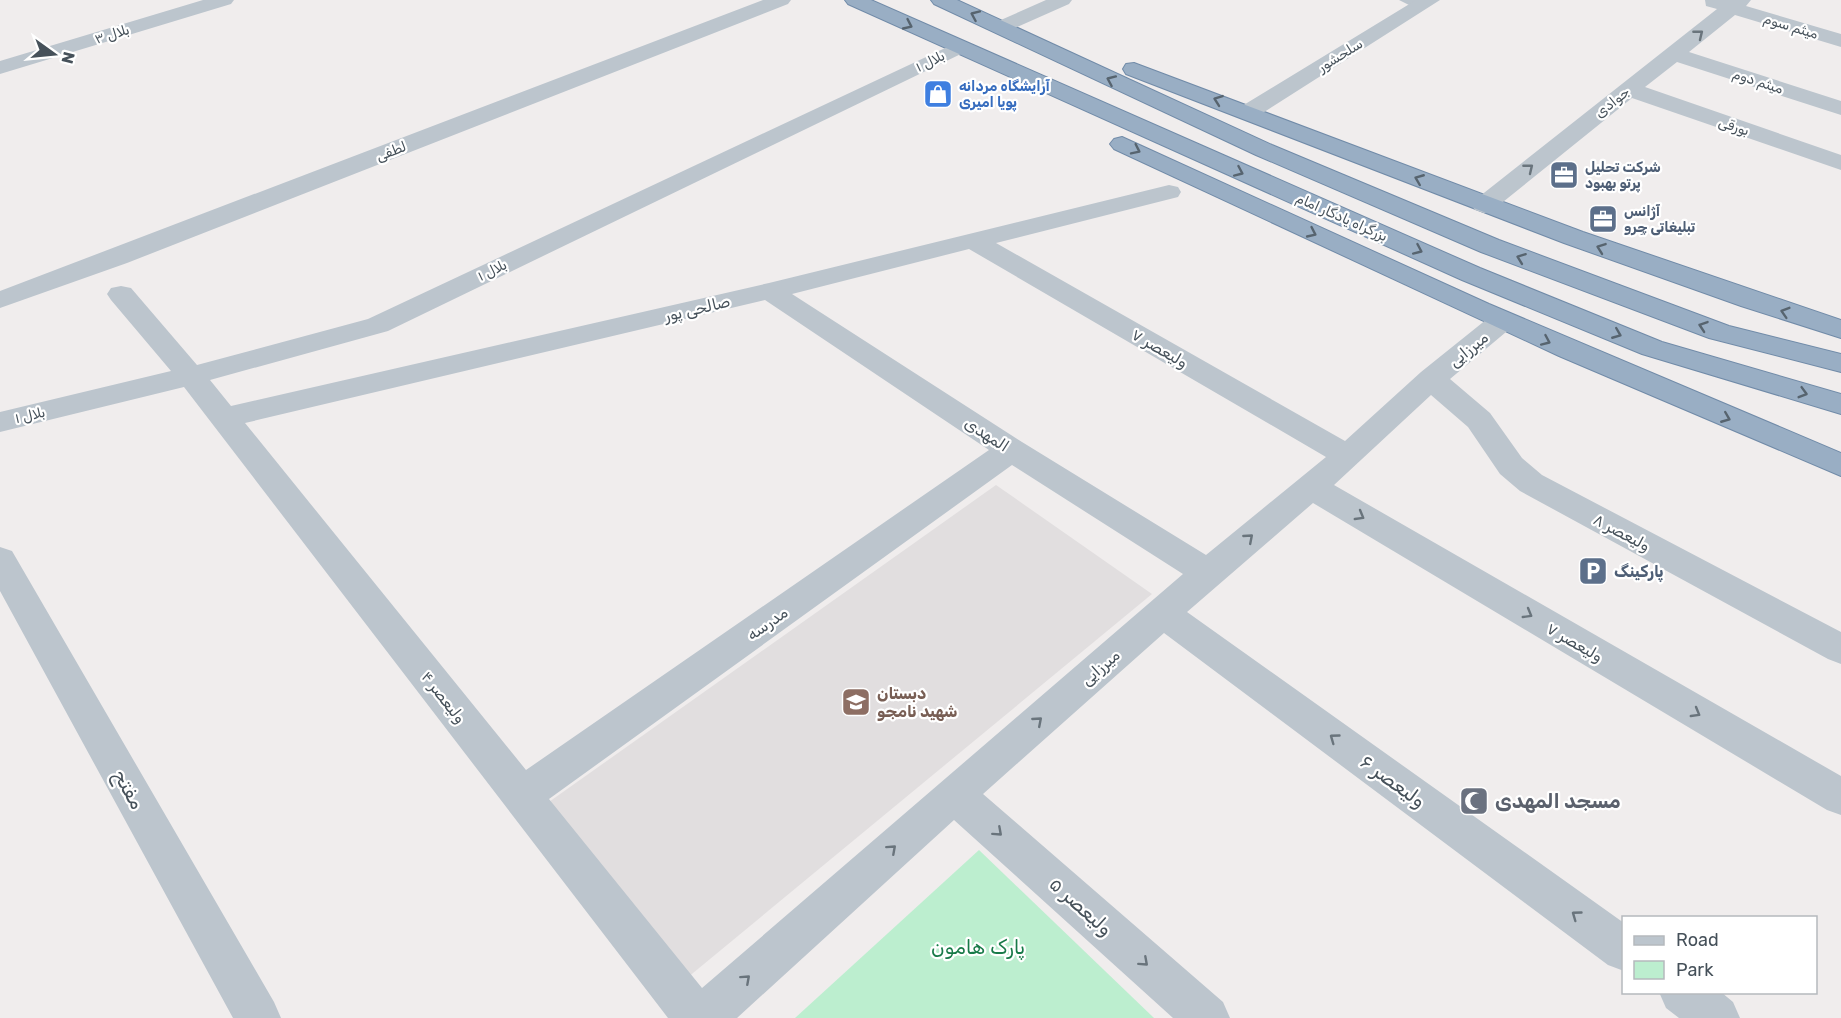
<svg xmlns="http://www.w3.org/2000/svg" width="1841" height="1018" font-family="Rubik,Vazirmatn,sans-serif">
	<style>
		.education { fill: #e1dedf }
		.green { fill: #bceecf }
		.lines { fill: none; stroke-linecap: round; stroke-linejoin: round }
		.trunk-casing { stroke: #718ba8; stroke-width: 2 }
		.service { fill: #bcc5cd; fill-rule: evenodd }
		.minor { fill: #bcc5cd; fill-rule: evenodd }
		.trunk { fill: #99aec4; fill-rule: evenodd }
		.oneway { stroke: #57646f }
		.oneway2 { stroke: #69747c }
		.labels { text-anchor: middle; stroke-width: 4.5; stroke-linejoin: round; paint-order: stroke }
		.far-street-label { font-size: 14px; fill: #46515a; stroke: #fff }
		.far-shop-label { font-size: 14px; font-weight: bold; fill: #366cbe; stroke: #fff; text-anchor: start }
		.far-service-label { font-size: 14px; font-weight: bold; fill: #4e5e75; stroke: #fff; text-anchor: start }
		.street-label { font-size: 16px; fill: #46515a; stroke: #fff }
		.service-label { font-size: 16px; font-weight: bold; fill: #4e5e75; stroke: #fff; text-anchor: start }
		.education-label { font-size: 16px; font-weight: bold; fill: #785e54; stroke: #fff; text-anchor: start }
		.near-street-label { font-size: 20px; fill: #46515a; stroke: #fff }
		.near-worship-label { font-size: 20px; font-weight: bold; fill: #5b616d; stroke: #fff; text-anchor: start }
		.near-park-label { font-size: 20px; fill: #187a48; stroke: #fff }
	</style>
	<rect width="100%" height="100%" fill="#f0eded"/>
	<path class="education" d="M996,485L1152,594L687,978L539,809Z"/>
	<path class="green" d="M979,850L1154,1018H795Z"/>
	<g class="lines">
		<g class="trunk-casing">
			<path id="trunk" d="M845,0H871L1480,268L1662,342L1841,394V414L1642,354L1462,280L848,4Z
				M931,0H957L1272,145L1499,240L1729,326L1841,354V372L1709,338L1481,252L1256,155L934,4Z
				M1134,63L1583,232L1841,320V338L1741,306L1564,243L1126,74L1123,69L1126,64Z
				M1122,137L1489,304L1841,453V476L1559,356L1114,149L1110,144L1114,139Z"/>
		</g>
		<path class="service" d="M1399,0H1417L1426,6L1419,10Z"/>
		<path class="minor" d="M203,0H234L231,4L0,74V61Z
			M763,0H791L788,4L127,263L0,308V291Z
			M1046,0H1072L1069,4L1008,31H994L991,27L994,23Z
			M1416,0H1440L1258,116H1242L1239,111L1242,106Z
			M1705,0H1751L1746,6L1841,34V47L1735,15L1689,52L1841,101V115L1677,62L1645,87L1841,155V170L1632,98L1493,210L1484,213L1475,210L1471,205L1475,200L1717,9L1706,6Z
			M958,42L965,44L968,48L965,52L388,331L210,380L231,406L769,283L1169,185L1178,187L1181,192L1178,197L996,243L1345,441L1421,372L1492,315L1502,312L1512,315L1516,321L1512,327L1450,379L1490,413L1522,458L1542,475L1841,632V664L1828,659L1520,491L1500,474L1468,427L1431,395L1334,485L1841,776V815L1827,810L1313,503L1187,612L1624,923V971L1608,965L1164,633L983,794L1223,1002L1230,1018H1173L954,820L737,1018H668L184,387L0,432V412L171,371L111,300L107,294L111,288L121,286L131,288L197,365L368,319ZM969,249L1326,457L1206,555L1022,442L792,294ZM765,300L989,450L526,770L245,423ZM1012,465L1183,574L702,988L549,799Z
			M0,547L12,551L274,1002L281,1018H233L0,591Z
			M1659,992H1721L1733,1002L1740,1018H1679L1666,1008Z"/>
		<use href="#trunk" class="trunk"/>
	</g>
	<defs><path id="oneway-chevron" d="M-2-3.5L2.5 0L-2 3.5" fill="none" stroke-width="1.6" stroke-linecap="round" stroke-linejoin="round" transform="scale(1.5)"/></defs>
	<g class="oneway">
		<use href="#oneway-chevron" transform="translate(975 15) rotate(-156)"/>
		<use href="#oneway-chevron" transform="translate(908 25) rotate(25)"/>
		<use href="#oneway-chevron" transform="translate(1111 80) rotate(-156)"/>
		<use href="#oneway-chevron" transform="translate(1218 100) rotate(-160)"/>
		<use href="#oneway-chevron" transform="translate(1136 150) rotate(26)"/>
		<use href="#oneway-chevron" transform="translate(1239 172) rotate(24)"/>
		<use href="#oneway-chevron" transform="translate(1419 179) rotate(-158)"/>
		<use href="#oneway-chevron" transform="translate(1312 233) rotate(25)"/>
		<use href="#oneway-chevron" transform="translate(1601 248) rotate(-160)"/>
		<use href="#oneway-chevron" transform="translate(1418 250) rotate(24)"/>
		<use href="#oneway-chevron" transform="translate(1521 258) rotate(-159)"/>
		<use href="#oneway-chevron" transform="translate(1785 312) rotate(-163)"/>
		<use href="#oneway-chevron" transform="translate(1703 326) rotate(-161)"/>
		<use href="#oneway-chevron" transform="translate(1617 334) rotate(22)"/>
		<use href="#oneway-chevron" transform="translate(1546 341) rotate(24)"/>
		<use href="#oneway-chevron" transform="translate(1803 393) rotate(16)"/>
		<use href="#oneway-chevron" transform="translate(1726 418) rotate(22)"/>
	</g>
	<g class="oneway2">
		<use href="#oneway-chevron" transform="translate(1699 34) rotate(-39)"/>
		<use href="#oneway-chevron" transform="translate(1529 168) rotate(-39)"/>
		<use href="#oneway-chevron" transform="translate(1360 516) rotate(30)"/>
		<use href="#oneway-chevron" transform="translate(1249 538) rotate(-41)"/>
		<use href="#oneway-chevron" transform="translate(1528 614) rotate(30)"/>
		<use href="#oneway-chevron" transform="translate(1696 713) rotate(30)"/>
		<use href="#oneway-chevron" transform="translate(1038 721) rotate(-41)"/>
		<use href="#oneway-chevron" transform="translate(1334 738) rotate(-144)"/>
		<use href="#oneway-chevron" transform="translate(998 832) rotate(42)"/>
		<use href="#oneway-chevron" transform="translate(892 849) rotate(-42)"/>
		<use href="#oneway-chevron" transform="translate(1576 915) rotate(-144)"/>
		<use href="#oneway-chevron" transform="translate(1144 962) rotate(42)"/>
		<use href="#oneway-chevron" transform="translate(746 979) rotate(-42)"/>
	</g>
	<defs>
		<g id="shop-square" transform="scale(1.5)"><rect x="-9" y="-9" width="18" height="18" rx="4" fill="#3f7fe0" stroke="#fff"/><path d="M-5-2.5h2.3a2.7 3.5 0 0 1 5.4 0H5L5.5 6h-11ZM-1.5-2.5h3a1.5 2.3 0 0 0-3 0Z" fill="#fff"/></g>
		<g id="office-square" transform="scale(1.5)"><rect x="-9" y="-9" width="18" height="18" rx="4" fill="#5c6f8a" stroke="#fff"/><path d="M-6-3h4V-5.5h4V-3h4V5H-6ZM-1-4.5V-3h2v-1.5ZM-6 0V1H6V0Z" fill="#fff"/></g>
		<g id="parking-square" transform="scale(1.5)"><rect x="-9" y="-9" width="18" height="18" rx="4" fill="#5c6f8a" stroke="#fff"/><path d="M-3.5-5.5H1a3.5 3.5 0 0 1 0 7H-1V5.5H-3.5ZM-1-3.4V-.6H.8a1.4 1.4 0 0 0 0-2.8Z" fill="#fff"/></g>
		<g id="school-square" transform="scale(1.5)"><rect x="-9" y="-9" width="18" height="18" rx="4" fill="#8d6e63" stroke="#fff"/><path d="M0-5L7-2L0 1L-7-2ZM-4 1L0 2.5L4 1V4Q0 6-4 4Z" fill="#fff"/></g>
		<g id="mosque-square" transform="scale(1.5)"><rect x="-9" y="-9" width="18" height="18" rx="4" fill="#6b7280" stroke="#fff"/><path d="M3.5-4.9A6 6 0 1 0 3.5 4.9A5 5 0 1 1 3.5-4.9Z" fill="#fff"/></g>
	</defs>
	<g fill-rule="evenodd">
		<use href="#shop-square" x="938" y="94"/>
		<use href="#office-square" x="1564" y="175"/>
		<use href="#office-square" x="1603" y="219"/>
		<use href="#parking-square" x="1593" y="571"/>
		<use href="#school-square" x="856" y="702"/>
		<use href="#mosque-square" x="1474" y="801"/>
	</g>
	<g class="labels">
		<g class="far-street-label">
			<text transform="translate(1791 26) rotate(17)" y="5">میثم سوم</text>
			<text transform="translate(112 34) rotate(-17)" y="5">بلال ۳</text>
			<text transform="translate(1340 55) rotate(-32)" y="5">سلحشور</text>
			<text transform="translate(930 61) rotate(-26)" y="5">بلال ۱</text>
			<text transform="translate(1758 81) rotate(18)" y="5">میثم دوم</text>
			<text transform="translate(1612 102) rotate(-39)" y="5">جوادی</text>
			<text transform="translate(1734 126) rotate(19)" y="5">بورقی</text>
			<text transform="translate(391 151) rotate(-21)" y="5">لطفی</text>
			<text transform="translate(1342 217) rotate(24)" y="5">بزرگراه یادگار امام</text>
			<text transform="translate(492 270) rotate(-26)" y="5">بلال ۱</text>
			<text transform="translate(30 415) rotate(-13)" y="5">بلال ۱</text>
		</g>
		<g class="far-shop-label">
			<text x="959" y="91">آرایشگاه مردانه<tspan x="959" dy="16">پویا امیری</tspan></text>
		</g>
		<g class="far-service-label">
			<text x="1585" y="172">شرکت تحلیل<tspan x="1585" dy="16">پرتو بهبود</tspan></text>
			<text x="1624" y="216">آژانس<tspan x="1624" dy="16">تبلیغاتی چِرو</tspan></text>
		</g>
		<g class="street-label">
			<text transform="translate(697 308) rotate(-13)" y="6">صالحی پور</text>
			<text transform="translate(1160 348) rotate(30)" y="6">ولیعصر ۷</text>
			<text transform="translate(1468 349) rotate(-39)" y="6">میرزایی</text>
			<text transform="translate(987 434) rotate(33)" y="6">المهدی</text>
			<text transform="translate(1622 532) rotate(28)" y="6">ولیعصر ۸</text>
			<text transform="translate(767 623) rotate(-35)" y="6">مدرسه</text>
			<text transform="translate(1575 642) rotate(30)" y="6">ولیعصر ۷</text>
			<text transform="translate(1100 667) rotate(-41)" y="6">میرزایی</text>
			<text transform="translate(444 697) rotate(52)" y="6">ولیعصر ۴</text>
		</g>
		<g class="service-label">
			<text x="1614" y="577">پارکینگ</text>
		</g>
		<g class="education-label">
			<text x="877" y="699">دبستان<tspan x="877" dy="18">شهید نامجو</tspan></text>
		</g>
		<g class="near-street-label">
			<text transform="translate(1393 781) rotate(36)" y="7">ولیعصر ۶</text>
			<text transform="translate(129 789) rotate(61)" y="7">مفتح</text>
			<text transform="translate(1081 906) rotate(42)" y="7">ولیعصر ۵</text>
		</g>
		<g class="near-worship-label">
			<text x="1495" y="808">مسجد المهدی</text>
		</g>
		<g class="near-park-label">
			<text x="978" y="954">پارک هامون</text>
		</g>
	</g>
	<rect x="1622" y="916" width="195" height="78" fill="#ffffff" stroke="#b5b9bd" stroke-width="1.5"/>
	<rect x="1634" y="936" width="30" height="9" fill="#bcc5cd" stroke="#b5b9bd" stroke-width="1.5"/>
	<text x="1676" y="946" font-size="18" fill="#46515a">Road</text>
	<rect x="1634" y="961" width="30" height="18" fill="#bceecf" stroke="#b5b9bd" stroke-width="1.5"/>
	<text x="1676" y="976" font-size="18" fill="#46515a">Park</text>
	<g transform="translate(54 54) rotate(105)" stroke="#ffffff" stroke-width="4.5" paint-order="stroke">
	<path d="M0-4.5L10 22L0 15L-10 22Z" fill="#46515a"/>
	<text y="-9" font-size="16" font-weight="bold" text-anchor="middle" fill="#46515a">N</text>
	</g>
</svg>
